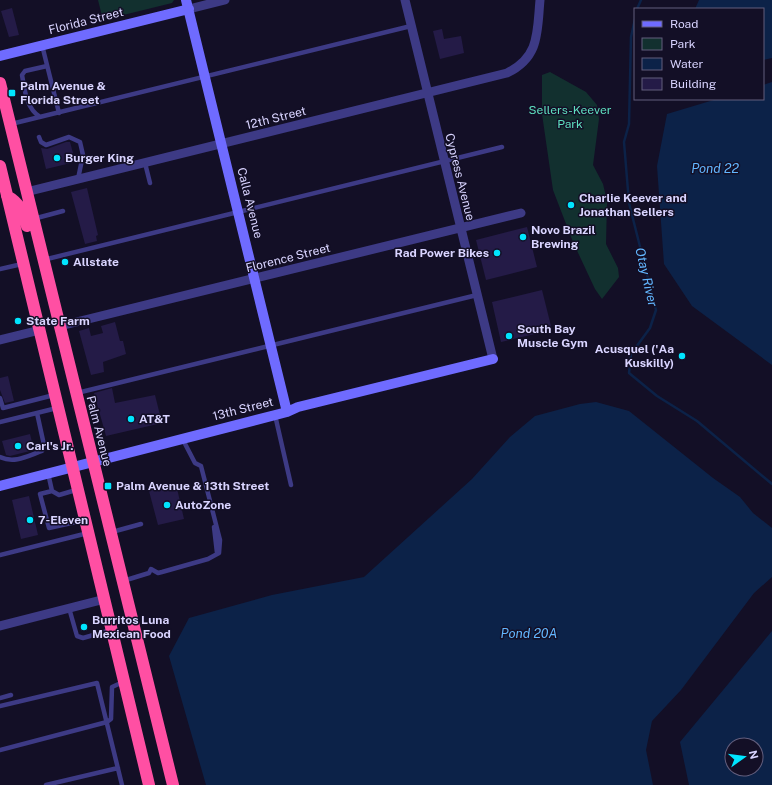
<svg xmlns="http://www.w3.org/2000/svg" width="772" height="785" font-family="'Public Sans',sans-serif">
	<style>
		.green { fill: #12302f }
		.water { fill: #0c2248; fill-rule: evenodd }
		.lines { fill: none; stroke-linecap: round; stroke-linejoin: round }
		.stream { stroke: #0c2248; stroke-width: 2.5 }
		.building { fill: #241b47 }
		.lane { stroke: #3d3a85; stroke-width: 4.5 }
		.street { stroke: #3d3a85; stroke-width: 9 }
		.secondary { stroke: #6f6bff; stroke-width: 10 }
		.highway { stroke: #ff4fa3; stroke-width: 12 }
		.poi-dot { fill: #00e5ff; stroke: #130f26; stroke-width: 1.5 }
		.labels { text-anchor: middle; stroke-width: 3; stroke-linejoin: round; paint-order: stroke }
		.street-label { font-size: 12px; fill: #d9d4ff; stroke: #130f26 }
		.poi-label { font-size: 12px; font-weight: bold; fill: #d9d4ff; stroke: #130f26; text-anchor: start }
		.park-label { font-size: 12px; fill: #5fe0c0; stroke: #130f26 }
		.water-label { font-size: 13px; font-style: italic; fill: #62b6ff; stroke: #130f26 }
	</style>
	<rect width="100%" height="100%" fill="#130f26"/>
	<path class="green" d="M98,0H174L172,3L103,20Z
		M550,72L586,92L597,105L599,119L593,165L603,184L607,201L606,244L618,268L619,277L602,299L595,289L573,242L553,190L542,114V75Z"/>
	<path class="water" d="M699,0H772V58L763,60V9H695Z
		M772,82V365L692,306L664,264L657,166L667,114L717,99H763V85Z
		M596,402L629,411L713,478L740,497L753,513L772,528V577L754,593L681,690L652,721L646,750L653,785H206L169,656L189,618L272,595L364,577L472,479L510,437L535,416L580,404Z
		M772,631V785H689L680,742ZM732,745H756V769H732Z"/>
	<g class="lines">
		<path class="stream" d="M637,9L641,0
			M635,19L631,37L629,124L624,142L629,203L656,310L650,328L631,354L629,373L657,396L697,421L772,484"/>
	</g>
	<path class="building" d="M12,8L19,35L9,37L1,11Z
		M442,29L444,39L461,36L464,53L440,59L433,31Z
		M66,142H70L73,153L69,154L71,163L46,169L41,148L47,149Z
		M87,188L98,235L96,236L97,241L85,244L71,192Z
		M527,227L537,267L486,280L476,240Z
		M542,290L552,330L501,342L492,302Z
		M115,322L120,341H123L126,354L103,362L104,372L91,375L79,331L89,328L91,336L103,333L101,326Z
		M8,376L14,401L5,403L0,390V378Z
		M112,388L115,403L155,395L162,423L106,436L94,393Z
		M30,434L34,450L10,456L6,455L2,441Z
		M176,484L184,519L158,525L149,491Z
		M29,496L38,535L21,539L12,500Z"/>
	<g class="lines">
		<path class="lane" d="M42,45L59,113
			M40,117C26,108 25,91 22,75L25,71L47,66
			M11,124L411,26
			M39,137L41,142L46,145L69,137L80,142L83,155L78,179
			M145,163L150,183
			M33,219L63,211
			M43,260L502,147
			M0,269L22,264
			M77,393L477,295
			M0,398L3,408L54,395
			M275,415L291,485
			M0,422L57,408
			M0,457C14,464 28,456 42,451L44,445L37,413
			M48,473L52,491L59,495L76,490
			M52,491L40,494L49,528L85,520
			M214,527L217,553
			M112,532L141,524
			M0,555L88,533
			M123,581L149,573L151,569L158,573L162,572L208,559L219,553L220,540L201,466L195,463L182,438
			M69,608L77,636L83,638L111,630
			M0,698L11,695
			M0,706L97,683L122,785
			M0,750L107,722L111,719L112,687L123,682
			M46,785L118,768"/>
		<path class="street" d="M405,0L493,359
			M189,9L225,0
			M26,192L507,73C540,57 537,32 540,0
			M60,326L521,213
			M0,340L40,330
			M0,626L105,599"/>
		<path class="secondary" d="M186,0L287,412
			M0,56L189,9
			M0,486L287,412L298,407L493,359"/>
		<path class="highway" d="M0,83L173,785
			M0,166L149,785
			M7,196C20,203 23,212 27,226"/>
	</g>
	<g class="poi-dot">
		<rect x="8" y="89" width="8" height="8" rx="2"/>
		<circle cx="57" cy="158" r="4"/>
		<circle cx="571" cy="205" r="4"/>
		<circle cx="523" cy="237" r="4"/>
		<circle cx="497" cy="253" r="4"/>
		<circle cx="65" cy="262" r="4"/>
		<circle cx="18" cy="321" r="4"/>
		<circle cx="509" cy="336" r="4"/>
		<circle cx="682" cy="356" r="4"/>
		<circle cx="131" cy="419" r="4"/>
		<circle cx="18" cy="446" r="4"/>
		<rect x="104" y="482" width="8" height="8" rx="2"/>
		<circle cx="167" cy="505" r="4"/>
		<circle cx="30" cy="520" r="4"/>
		<circle cx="84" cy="627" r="4"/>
	</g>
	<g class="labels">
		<g class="street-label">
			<text transform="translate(86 21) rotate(-14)" y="4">Florida Street</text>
			<text transform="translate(276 118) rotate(-14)" y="4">12th Street</text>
			<text transform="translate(460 177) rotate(76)" y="4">Cypress Avenue</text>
			<text transform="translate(250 203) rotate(76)" y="4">Calla Avenue</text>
			<text transform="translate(288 258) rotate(-14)" y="4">Florence Street</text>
			<text transform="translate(243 409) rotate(-14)" y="4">13th Street</text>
			<text transform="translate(99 431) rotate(76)" y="4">Palm Avenue</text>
		</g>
		<g class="poi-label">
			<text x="20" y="90">Palm Avenue &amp;<tspan x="20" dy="14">Florida Street</tspan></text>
			<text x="65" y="162">Burger King</text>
			<text x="579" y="202">Charlie Keever and<tspan x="579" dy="14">Jonathan Sellers</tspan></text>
			<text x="531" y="234">Novo Brazil<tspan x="531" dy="14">Brewing</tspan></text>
			<text x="489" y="257" text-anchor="end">Rad Power Bikes</text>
			<text x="73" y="266">Allstate</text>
			<text x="26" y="325">State Farm</text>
			<text x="517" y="333">South Bay<tspan x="517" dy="14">Muscle Gym</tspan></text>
			<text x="674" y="353" text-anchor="end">Acusquel ('Aa<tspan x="674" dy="14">Kuskilly)</tspan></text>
			<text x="139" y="423">AT&amp;T</text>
			<text x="26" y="450">Carl's Jr.</text>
			<text x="116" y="490">Palm Avenue &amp; 13th Street</text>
			<text x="175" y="509">AutoZone</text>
			<text x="38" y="524">7-Eleven</text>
			<text x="92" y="624">Burritos Luna<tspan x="92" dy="14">Mexican Food</tspan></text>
		</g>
		<g class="park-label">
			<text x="570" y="114">Sellers-Keever<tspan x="570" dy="14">Park</tspan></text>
		</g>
		<g class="water-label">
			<text x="715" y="173">Pond 22</text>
			<text transform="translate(647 277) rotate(77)" y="5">Otay River</text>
			<text x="529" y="638">Pond 20A</text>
		</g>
	</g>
	<rect x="634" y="8" width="130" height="92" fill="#130f26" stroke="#625e7d"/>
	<rect x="642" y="21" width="20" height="6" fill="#6f6bff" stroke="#625e7d"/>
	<text x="670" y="28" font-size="12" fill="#d9d4ff">Road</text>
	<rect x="642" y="38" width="20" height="12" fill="#12302f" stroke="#625e7d"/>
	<text x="670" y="48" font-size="12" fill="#d9d4ff">Park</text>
	<rect x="642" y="58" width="20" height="12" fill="#0c2248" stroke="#625e7d"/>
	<text x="670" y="68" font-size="12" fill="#d9d4ff">Water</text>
	<rect x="642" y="78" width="20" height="12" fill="#241b47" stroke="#625e7d"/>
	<text x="670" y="88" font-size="12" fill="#d9d4ff">Building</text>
	<g transform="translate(744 757) rotate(76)"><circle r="19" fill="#130f26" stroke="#625e7d"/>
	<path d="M0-3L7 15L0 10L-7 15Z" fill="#00e5ff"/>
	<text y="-6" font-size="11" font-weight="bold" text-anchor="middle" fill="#d9d4ff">N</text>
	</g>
</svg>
